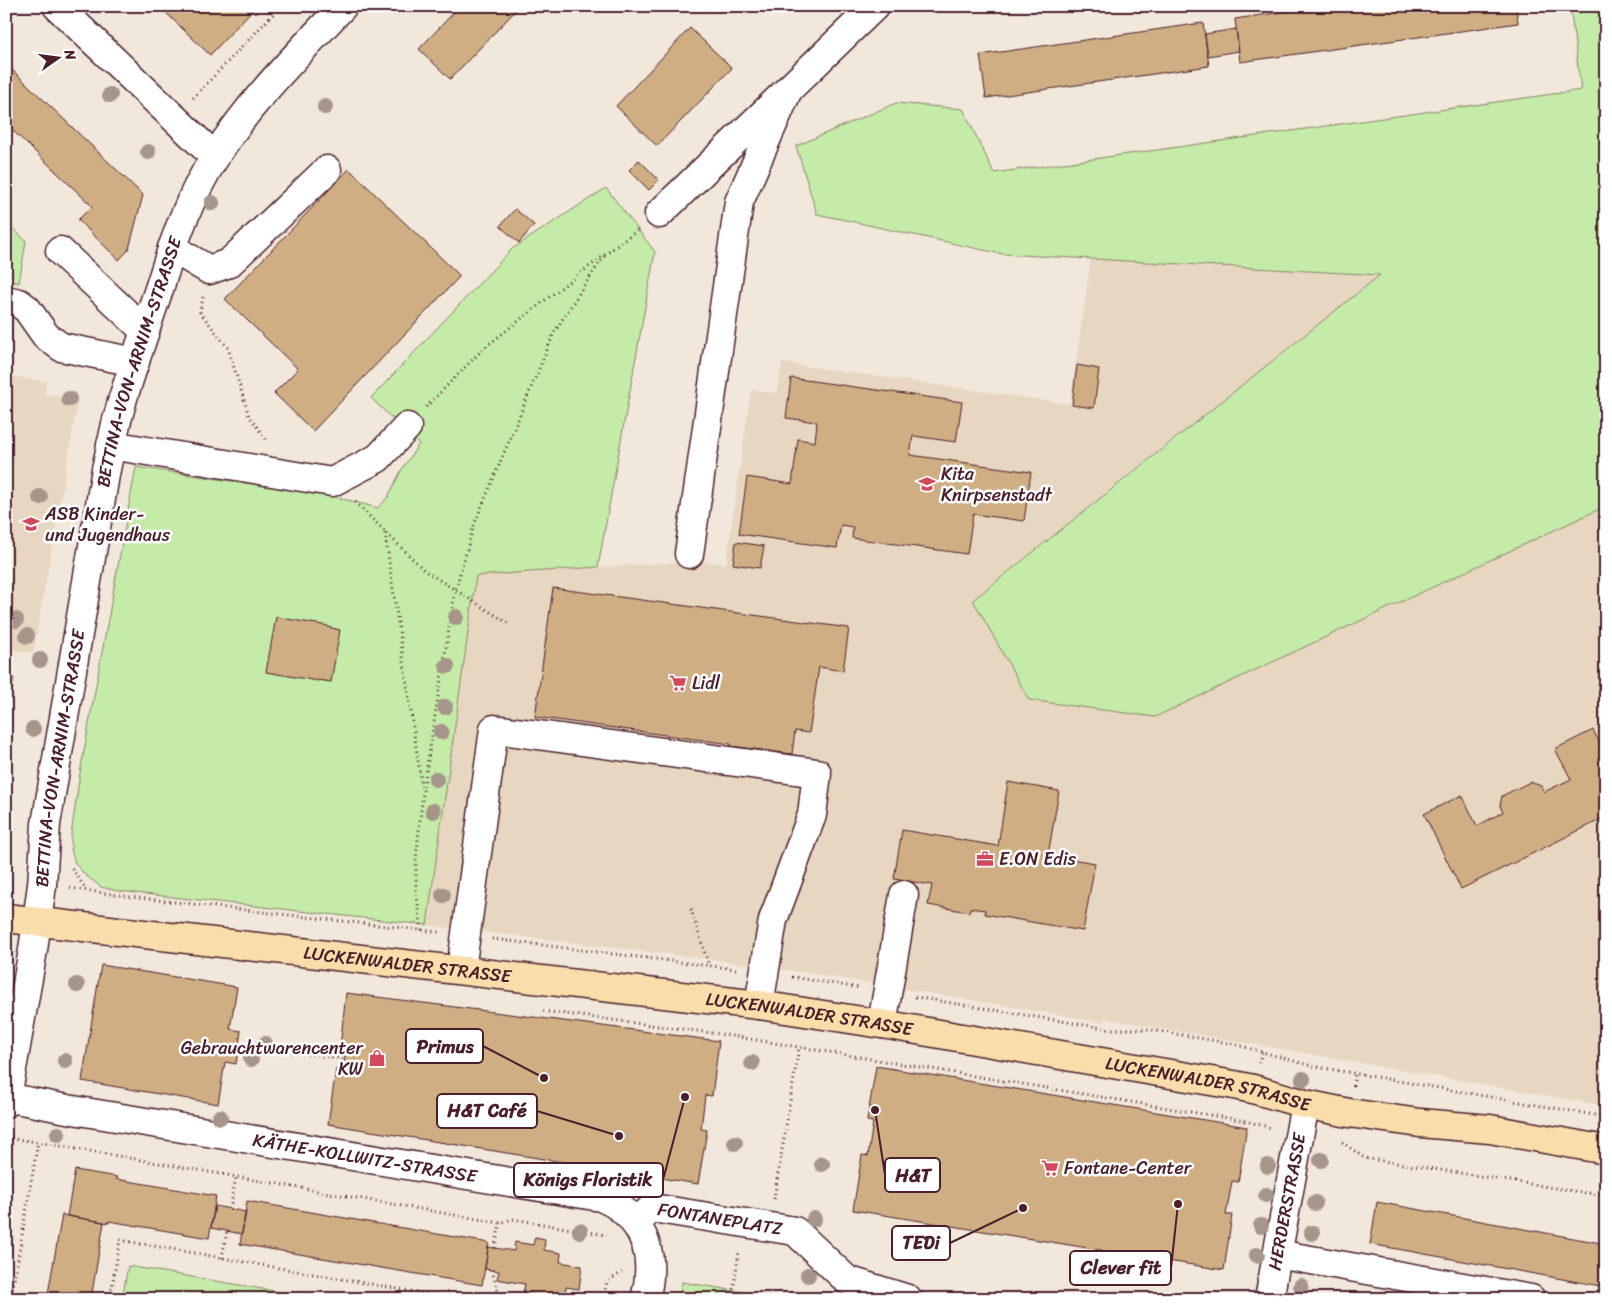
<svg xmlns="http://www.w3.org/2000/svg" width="1612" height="1305" font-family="Sriracha,sans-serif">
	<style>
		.built { fill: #e7d6c0 }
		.green { fill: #c4eba7; stroke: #878569 }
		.building { fill: #d0ae83; stroke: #4a1f2b }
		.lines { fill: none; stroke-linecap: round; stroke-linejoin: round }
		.minor-casing { stroke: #4a1f2b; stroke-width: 31 }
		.major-casing { stroke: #4a1f2b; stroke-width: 31 }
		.path { stroke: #4a1f2b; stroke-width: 3; stroke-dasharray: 1 4; stroke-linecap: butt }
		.minor { stroke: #fff; stroke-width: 28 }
		.major { stroke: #f9deab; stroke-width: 28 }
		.tree { fill: #a6958b }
		.labels { text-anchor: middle; stroke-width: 5; stroke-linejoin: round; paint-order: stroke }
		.street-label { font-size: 18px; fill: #4a1f2b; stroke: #fff }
		.poi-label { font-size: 18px; fill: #4a1f2b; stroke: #fff; text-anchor: start }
		.leader { fill: none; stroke: #4a1f2b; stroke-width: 2 }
		.callout-dot { fill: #4a1f2b; stroke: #fff; stroke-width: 2 }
		.callout { fill: #fff; stroke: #4a1f2b; stroke-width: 2 }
		.callout-label { font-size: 19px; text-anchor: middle; font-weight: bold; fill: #4a1f2b }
	</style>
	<rect width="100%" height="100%" fill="#f1e7da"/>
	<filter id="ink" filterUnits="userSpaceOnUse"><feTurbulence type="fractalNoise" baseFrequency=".02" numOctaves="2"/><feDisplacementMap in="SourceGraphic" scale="10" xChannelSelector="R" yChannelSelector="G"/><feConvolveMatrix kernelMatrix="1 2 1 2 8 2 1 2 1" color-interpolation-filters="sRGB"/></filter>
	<g filter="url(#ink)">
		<path class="built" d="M1091,259L1380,275L973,599L1029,700L1155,717L1606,506V1106L1104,1018L1103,1022L815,974L710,959L427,925L476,575L700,561L726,564L751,390L777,393L782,363L1070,404Z
			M6,375L46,382L44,394L78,400L33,653L6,649Z"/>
		<path class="green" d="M1570,6H1606V506L1155,717L1029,700L973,600L1380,275L1002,254L817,214L796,146L896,103L963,109L994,173L1581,90Z
			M606,188L655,252L598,567L476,576L427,925L118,891L101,887L84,874L75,863L71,849V835L80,773L136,467L328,495L378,508L388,497L402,469L419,444L371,398L512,249Z
			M6,222L26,241L19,283L6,280Z
			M128,1266L321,1299H122Z
			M682,1282L787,1299H679Z"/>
		<path class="building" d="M159,6H256L210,55Z
			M460,6H520L450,79L419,49Z
			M1323,6H1516L1518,23L1240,62L1235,19Z
			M1203,23L1209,66L986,98L980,55Z
			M690,28L732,68L657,146L616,106Z
			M1236,29L1239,51L1208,56L1205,34Z
			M6,64L143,195L129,249L119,260L78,220L92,206L6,124Z
			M639,160L659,180L649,190L629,170Z
			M349,169L460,276L313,431L274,393L298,369L225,299Z
			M515,209L534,225L519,243L500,226Z
			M1077,365L1099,369L1094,408L1072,405Z
			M791,378L962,402L956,442L913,436L910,455L1031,472L1024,521L973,514L967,554L852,538L853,527L841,525L837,548L739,534L747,477L792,484L798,439L815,442L817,422L786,418Z
			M736,542L764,546L760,568L733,564Z
			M553,588L849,628L843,671L819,667L809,733L795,731L792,754L731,746V744L535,717Z
			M276,617L328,626V627L340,630L331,682L318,680V681L266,672Z
			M6,677L14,678L7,716H6Z
			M1593,730L1606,755V817L1461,889L1424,814L1462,795L1477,826L1503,812L1500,806L1502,796L1530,782L1541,786L1544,792L1571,779L1555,749Z
			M1008,782L1059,791L1048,855L1095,863L1083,931L985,914V910L970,908L969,912L928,905L932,885L894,879L902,830L998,846Z
			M101,965L237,987L230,1029L241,1031L236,1064L225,1062L218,1104L82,1081Z
			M346,993L719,1041L712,1096L705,1095L701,1129L707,1130L698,1184L328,1124L336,1069L343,1070L346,1048L340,1047Z
			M876,1066L1247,1127L1238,1182L1232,1181L1226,1215H1232L1224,1270L853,1210L862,1155L868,1156L873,1122L867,1121Z
			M75,1170L117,1177L116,1179L216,1196L209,1238L109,1221V1223L67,1216Z
			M247,1201L489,1243L482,1285L240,1244Z
			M1377,1202L1606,1244V1287L1370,1244Z
			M215,1206L246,1212L242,1234L211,1228Z
			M62,1215L104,1222L91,1299H47Z
			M535,1237L545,1239L544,1250L561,1253L560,1262L582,1266L579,1289L566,1287L564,1299L523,1293L525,1284L497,1279L499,1271L485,1269L488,1247L514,1251L515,1242L533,1245Z
			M524,1293L559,1299H523Z"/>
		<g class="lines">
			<g class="minor-casing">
				<g id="minor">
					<path d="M57,6L215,157"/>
					<path d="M659,214L875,6"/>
					<path d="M172,248L209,270L229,263L327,170"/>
					<path d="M60,251L145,331"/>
					<path d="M6,300L19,303L27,309L46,336L61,347L135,362"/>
					<path d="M111,445L332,482L378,458L407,427"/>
					<path d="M689,554L739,202L788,90"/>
					<path d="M461,970L494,729L817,773L812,815L773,920L759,1005"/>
					<path d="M882,1024L904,895"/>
					<path id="s1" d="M6,1097L67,1109L601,1197C633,1210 652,1240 649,1275C649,1283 647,1291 645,1299"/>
					<path id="s2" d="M6,1103L33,950L42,885L46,824L106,469L116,424L123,398C135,361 147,324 160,286C174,241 189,197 215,157C250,101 298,54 343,6"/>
					<path id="s3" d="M636,1223L652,1208L795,1231L847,1280L908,1299"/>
					<path d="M1277,1254L1531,1299"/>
					<path id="s4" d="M1269,1299L1305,1104"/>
				</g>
			</g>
			<g class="major-casing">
				<g id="major">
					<path id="s5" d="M6,918L759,1005L882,1024L1234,1085L1253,1089L1305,1104L1349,1113L1420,1123L1490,1129L1606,1150"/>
				</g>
			</g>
			<path class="path" d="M193,98L281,6
				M203,297L200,312L228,348L249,416L268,442
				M426,407L484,348L571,280L638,230
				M355,502L425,571L508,623
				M385,533L422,788
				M72,869L86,889
				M6,882H14
				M70,888L130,897L439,932
				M691,909L709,966
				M422,930L416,892V860L423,791L455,591L474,525L554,333L583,287L606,254
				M492,939L736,969
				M792,977L860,988
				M915,997L1109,1029H1147L1234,1044L1312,1066L1606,1117
				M543,1011L720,1034L1246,1121L1272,1128
				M292,1052L344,1059
				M1259,1063L1262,1051
				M1353,1086L1355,1074
				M6,1138L38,1142L500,1223L513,1219L607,1235
				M1342,1142L1364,1158L1606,1196
				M774,1199L799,1047
				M230,1209L236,1177
				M495,1248L500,1223
				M222,1258L227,1231
				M492,1270L500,1299
				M11,1299L38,1142
				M110,1299L120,1240L456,1299
				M603,1299L607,1282L622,1272
				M732,1299L739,1251"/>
			<use href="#minor" class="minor"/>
			<use href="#major" class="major"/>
		</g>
		<g class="tree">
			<circle cx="110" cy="95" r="8"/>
			<circle cx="325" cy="107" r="8"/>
			<circle cx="148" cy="152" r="8"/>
			<circle cx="212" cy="203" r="8"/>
			<circle cx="69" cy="399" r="8"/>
			<circle cx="40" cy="497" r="8"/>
			<circle cx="456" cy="617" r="8"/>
			<circle cx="16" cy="620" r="8"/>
			<circle cx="27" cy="636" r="8"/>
			<circle cx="40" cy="660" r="8"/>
			<circle cx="447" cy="666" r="8"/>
			<circle cx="445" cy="707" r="8"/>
			<circle cx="33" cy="729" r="8"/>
			<circle cx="441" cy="732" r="8"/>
			<circle cx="436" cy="779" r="8"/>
			<circle cx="433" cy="811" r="8"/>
			<circle cx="443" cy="895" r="8"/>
			<circle cx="77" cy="985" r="8"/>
			<circle cx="265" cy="1044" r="8"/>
			<circle cx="251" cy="1059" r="8"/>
			<circle cx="65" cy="1061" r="8"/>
			<circle cx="752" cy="1063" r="8"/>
			<circle cx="1303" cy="1079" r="8"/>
			<circle cx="220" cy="1117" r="8"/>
			<circle cx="58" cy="1134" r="8"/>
			<circle cx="735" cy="1143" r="8"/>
			<circle cx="1321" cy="1160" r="8"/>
			<circle cx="822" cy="1164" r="8"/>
			<circle cx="1268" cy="1166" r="8"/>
			<circle cx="1266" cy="1195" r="8"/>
			<circle cx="1315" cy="1203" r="8"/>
			<circle cx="814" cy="1219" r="8"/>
			<circle cx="1261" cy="1226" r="8"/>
			<circle cx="580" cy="1231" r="8"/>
			<circle cx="1312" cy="1233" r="8"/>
			<circle cx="1257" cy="1255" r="8"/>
			<circle cx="808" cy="1275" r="8"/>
			<circle cx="1301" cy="1286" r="8"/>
		</g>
	</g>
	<defs>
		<g id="school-bare" transform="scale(1.35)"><path d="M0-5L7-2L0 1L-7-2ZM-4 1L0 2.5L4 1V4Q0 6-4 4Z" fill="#d1495b" stroke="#fff" stroke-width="2.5" paint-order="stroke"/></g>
		<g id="supermarket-bare" transform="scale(1.35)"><path d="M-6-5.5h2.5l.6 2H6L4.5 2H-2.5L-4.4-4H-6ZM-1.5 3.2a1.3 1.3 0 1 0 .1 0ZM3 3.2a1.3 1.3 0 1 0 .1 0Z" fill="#d1495b" stroke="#fff" stroke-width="2.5" paint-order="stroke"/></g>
		<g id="office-bare" transform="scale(1.35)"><path d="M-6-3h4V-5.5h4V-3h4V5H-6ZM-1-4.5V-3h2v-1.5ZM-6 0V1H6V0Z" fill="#d1495b" stroke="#fff" stroke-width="2.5" paint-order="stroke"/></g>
		<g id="shop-bare" transform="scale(1.35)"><path d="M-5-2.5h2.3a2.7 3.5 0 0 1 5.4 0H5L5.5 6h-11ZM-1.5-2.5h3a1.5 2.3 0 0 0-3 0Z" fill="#d1495b" stroke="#fff" stroke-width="2.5" paint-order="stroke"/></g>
	</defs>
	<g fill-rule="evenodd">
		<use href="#school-bare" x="927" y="484"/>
		<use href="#school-bare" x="31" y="524"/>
		<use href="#supermarket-bare" x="678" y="683"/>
		<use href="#office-bare" x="985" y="859"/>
		<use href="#shop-bare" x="377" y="1058"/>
		<use href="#supermarket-bare" x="1050" y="1168"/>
	</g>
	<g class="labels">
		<g class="street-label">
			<text dy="6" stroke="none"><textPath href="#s2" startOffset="754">BETTINA-VON-ARNIM-STRASSE</textPath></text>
			<text dy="6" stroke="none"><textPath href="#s2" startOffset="349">BETTINA-VON-ARNIM-STRASSE</textPath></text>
			<text dy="6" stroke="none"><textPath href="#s5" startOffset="404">LUCKENWALDER STRASSE</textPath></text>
			<text dy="6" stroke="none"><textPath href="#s5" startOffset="809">LUCKENWALDER STRASSE</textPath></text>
			<text dy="6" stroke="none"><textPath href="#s5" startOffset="1214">LUCKENWALDER STRASSE</textPath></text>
			<text dy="6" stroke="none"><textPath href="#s1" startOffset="364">KÄTHE-KOLLWITZ-STRASSE</textPath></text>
			<text dy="6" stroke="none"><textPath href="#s4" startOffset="99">HERDERSTRASSE</textPath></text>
			<text dy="6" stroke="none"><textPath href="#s3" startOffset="91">FONTANEPLATZ</textPath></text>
		</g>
		<g class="poi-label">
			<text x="941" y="480">Kita<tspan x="941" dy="21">Knirpsenstadt</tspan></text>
			<text x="45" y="520">ASB Kinder-<tspan x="45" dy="21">und Jugendhaus</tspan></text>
			<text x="692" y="689">Lidl</text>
			<text x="999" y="865">E.ON Edis</text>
			<text x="363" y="1054" text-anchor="end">Gebrauchtwarencenter<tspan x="363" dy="21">KW</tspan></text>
			<text x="1064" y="1174">Fontane-Center</text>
		</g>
	</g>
	<path class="leader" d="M544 1078L483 1046M619 1136L537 1111M875 1110L885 1175M685 1097L663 1180M1023 1208L950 1243M1178 1204L1171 1268"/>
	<g class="callout-dot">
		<circle cx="544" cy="1078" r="5"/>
		<circle cx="619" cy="1136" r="5"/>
		<circle cx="875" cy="1110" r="5"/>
		<circle cx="685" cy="1097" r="5"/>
		<circle cx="1023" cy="1208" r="5"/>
		<circle cx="1178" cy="1204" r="5"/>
	</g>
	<g class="callout">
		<rect x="406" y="1029" width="77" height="34" rx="5"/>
		<rect x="437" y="1094" width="100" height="34" rx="5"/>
		<rect x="885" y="1158" width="55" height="34" rx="5"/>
		<rect x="514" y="1163" width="149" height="34" rx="5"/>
		<rect x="892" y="1226" width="58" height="34" rx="5"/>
		<rect x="1070" y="1251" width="101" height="34" rx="5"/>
	</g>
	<g class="callout-label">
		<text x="445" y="1053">Primus</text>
		<text x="487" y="1117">H&amp;T Café</text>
		<text x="913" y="1182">H&amp;T</text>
		<text x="588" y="1186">Königs Floristik</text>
		<text x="921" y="1249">TEDi</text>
		<text x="1121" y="1274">Clever fit</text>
	</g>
	<rect width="1612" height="1305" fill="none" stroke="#fff" stroke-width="25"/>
	<rect x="12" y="12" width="1587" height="1280" fill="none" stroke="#4a1f2b" stroke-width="2" filter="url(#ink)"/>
	<g transform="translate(58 58) rotate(76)" stroke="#ffffff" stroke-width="4" paint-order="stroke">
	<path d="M0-4L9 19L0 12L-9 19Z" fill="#4a1f2b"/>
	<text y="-8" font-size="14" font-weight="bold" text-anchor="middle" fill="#4a1f2b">N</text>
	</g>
</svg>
